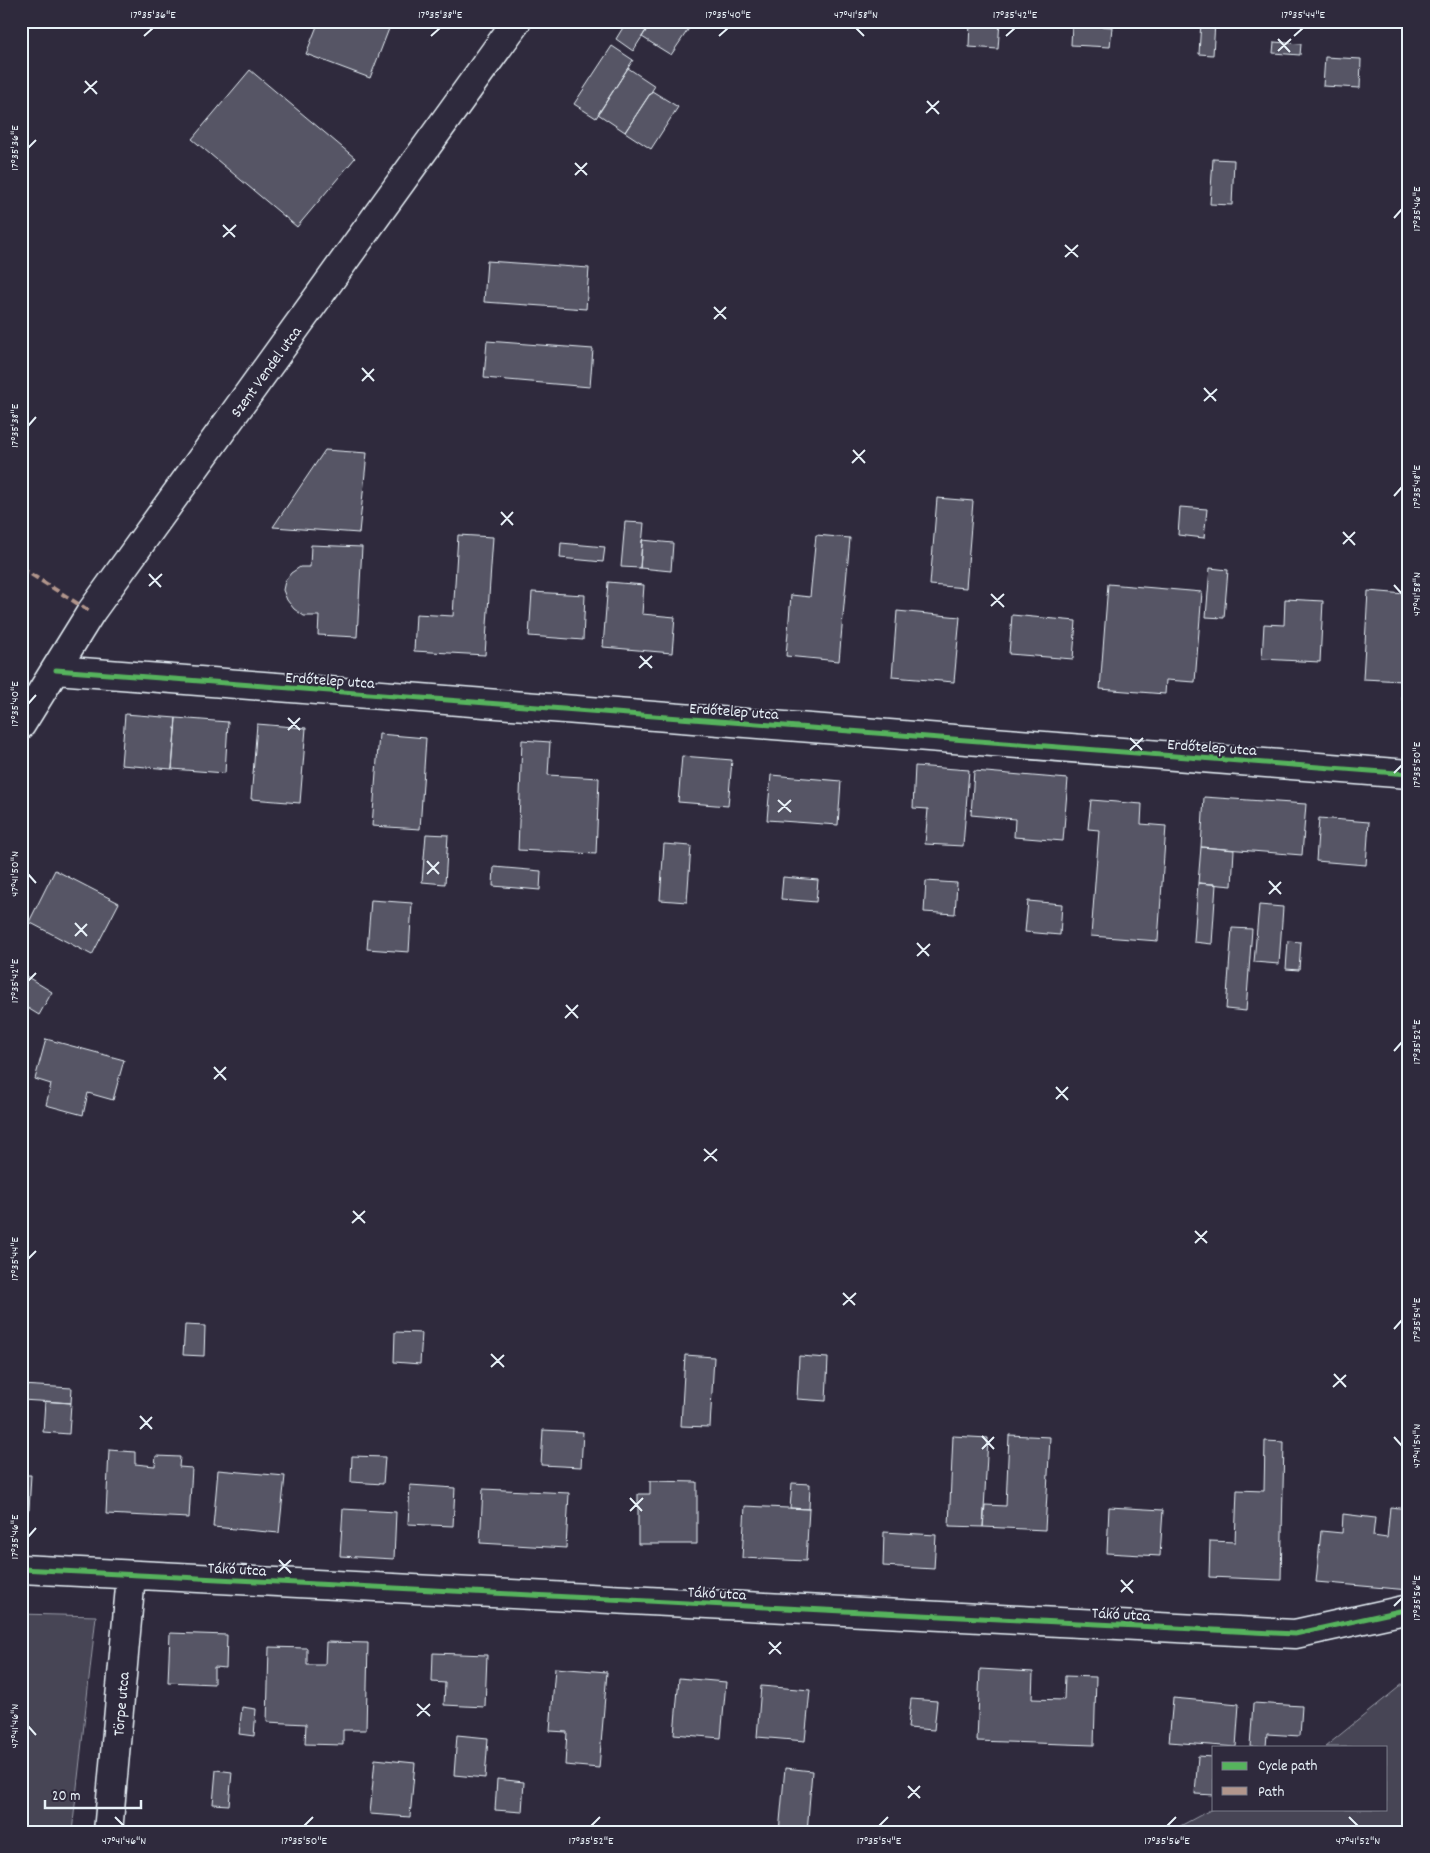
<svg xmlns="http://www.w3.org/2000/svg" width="1430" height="1853" font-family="Dekko,sans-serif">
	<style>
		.green { fill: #464455; stroke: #979aa6 }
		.building { fill: #575565; stroke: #e8f1f8 }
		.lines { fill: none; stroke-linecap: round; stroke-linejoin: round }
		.minor-casing { stroke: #e8f1f8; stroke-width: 31 }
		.minor { stroke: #2f2a3d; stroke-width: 28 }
		.quiet { stroke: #b2968c; stroke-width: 4; stroke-dasharray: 8 4; stroke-linecap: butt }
		.cycleway-casing { stroke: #2f2a3d; stroke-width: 8 }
		.cycleway { stroke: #56b35d; stroke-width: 5 }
		.ticks { fill: none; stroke: #e8f1f8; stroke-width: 2 }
		.labels { text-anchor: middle; stroke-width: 4; stroke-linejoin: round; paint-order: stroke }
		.street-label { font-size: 16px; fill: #e8f1f8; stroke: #2f2a3d }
		.neatline { fill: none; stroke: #e8f1f8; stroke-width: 2 }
		.ticks-label { font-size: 12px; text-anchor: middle; fill: #e8f1f8 }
	</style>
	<rect width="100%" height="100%" fill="#2f2a3d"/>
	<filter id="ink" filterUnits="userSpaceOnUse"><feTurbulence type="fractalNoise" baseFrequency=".02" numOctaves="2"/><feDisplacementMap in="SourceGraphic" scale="10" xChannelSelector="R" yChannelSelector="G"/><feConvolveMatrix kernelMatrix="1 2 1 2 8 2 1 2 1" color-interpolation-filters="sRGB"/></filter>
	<g filter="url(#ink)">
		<path class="green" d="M21,1614L96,1616L72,1832H21Z
			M1409,1679V1832H1169L1214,1808L1386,1809V1747H1325Z"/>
		<path class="building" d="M319,21H392L370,78L306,54Z
			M627,21H652L633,51L616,39Z
			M652,21H694L671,55L642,37Z
			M970,21H1000L998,49L969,47Z
			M1201,21L1215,22L1213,55L1199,54Z
			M1072,24L1112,27L1110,47L1071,45Z
			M1274,42L1301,44L1300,55L1273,53Z
			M612,46L633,60L596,118L574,104Z
			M1325,57L1361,59L1360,88L1323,86Z
			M628,68L655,86L625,132L598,114Z
			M250,70L355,158L297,227L192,139Z
			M652,91L678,107L651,149L625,132Z
			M1213,159L1234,160L1232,205L1210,204Z
			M487,261L589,268L586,309L484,302Z
			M487,341L593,349L590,387L484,378Z
			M325,450L367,453L359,533L273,527Z
			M937,498L973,501L966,588L930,585Z
			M1180,507L1207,509L1204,538L1178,535Z
			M625,522L644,523L640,568L621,567Z
			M458,535L493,537L485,655L414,651L416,614L453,616Z
			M816,535L850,538L839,661L786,656L791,595L810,597Z
			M642,540L673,543L671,571L640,568Z
			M561,543L605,547L603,562L560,558Z
			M311,545L362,547L357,637L318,635L319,616H304L294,609L287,600L283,590L285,581L291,573L300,567H310Z
			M1210,568L1228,570L1224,618L1206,617Z
			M608,582L644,585L642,614L675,617L672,653L603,647Z
			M1108,584L1202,592L1195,682L1166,680L1165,694L1100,689Z
			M1368,591L1405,594L1404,615H1409V700H1402L1403,681L1363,679Z
			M532,592L585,595L583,640L529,636Z
			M1285,599L1323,601L1320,662L1262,659L1264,624L1284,625Z
			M897,611L960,617L954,682L892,677Z
			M1012,615L1076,621L1073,659L1009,654Z
			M125,714L176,718L172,769L121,765Z
			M176,718L228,722L225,773L172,769Z
			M257,724L306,728L300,803L251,799Z
			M379,734L426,738L420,829L372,826Z
			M522,740L550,742L548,775L599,778L596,854L518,850Z
			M682,756L732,760L728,806L678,802Z
			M915,766L969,770L963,846L925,844L928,809L913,808Z
			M974,771L1068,779L1063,841L1014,837L1015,819L971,815Z
			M771,775L841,781L838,825L767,820Z
			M1204,797L1306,804L1302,855L1201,847Z
			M1091,800L1142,804L1141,824L1166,826L1158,941L1091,936L1099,830L1088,829Z
			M1319,818L1369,822L1366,865L1316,861Z
			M426,834L448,835L445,884L422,882Z
			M664,844L691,846L687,902L660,900Z
			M1201,847L1234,850L1232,886L1198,883Z
			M494,867L541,871L540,890L493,886Z
			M55,870L119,903L92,955L29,922Z
			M783,877L818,880L816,902L781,899Z
			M926,881L957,883L955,914L924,912Z
			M1198,883L1216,884L1212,944L1194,942Z
			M371,900L412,903L409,952L367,949Z
			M1028,901L1062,904L1060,935L1025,932Z
			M1259,905L1283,907L1279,964L1254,962Z
			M1232,928L1252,929L1246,1011L1226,1009Z
			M1288,941L1301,942L1299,970L1286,969Z
			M21,973L52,992L39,1015L21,1004Z
			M46,1039L124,1060L113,1100L88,1093L83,1115L46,1105L51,1084L35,1079Z
			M185,1325L205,1326L204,1356L183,1355Z
			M395,1332L422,1333L420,1364L394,1362Z
			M685,1355L714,1357L710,1427L681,1426Z
			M799,1356L828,1358L826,1401L797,1399Z
			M21,1385L72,1388L71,1403L21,1400Z
			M45,1401L71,1403L69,1434L43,1432Z
			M543,1430L583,1432L581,1467L541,1465Z
			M1009,1435L1050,1437L1045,1530L983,1527L985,1505L1006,1506Z
			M953,1436L988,1438L983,1527L949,1526Z
			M1265,1441L1284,1442L1281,1580L1209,1577L1210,1541L1235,1542L1237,1490L1264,1491Z
			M109,1450L135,1452V1464L155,1466L156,1456L180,1457L179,1467L192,1468L189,1518L106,1514Z
			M352,1456L385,1457L383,1484L351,1482Z
			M218,1470L285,1476L279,1533L213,1527Z
			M21,1475H31L29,1510H21Z
			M650,1481L697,1482V1544H638V1494H650Z
			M792,1483L810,1484L809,1509L790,1508Z
			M410,1485L455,1488L453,1526L408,1524Z
			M483,1489L569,1493L566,1548L480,1543Z
			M745,1506L809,1509L806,1561L742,1558Z
			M1109,1507L1163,1510L1160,1556L1107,1553Z
			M1390,1507L1409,1509V1590L1316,1582L1321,1531L1342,1533L1343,1514L1375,1518L1373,1536L1387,1538Z
			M343,1509L396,1512L394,1559L340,1556Z
			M884,1532L936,1535L934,1569L883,1566Z
			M170,1633L227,1635L226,1668L214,1667V1684L168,1682Z
			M326,1642L368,1643L366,1730H343V1745L305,1744L306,1724L267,1722L269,1647L307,1648V1665H325Z
			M433,1653L487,1655L485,1707L444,1705L445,1683L432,1682Z
			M555,1668L607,1672L599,1768L565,1765L567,1732L550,1731Z
			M980,1669L1033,1672L1032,1699L1064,1700L1065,1676L1096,1677L1094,1745L977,1741Z
			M679,1678L726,1682L721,1738L674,1734Z
			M761,1686L810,1690L805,1741L757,1737Z
			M1173,1698L1239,1704L1236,1747L1169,1742Z
			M911,1699L937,1701L934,1730L908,1728Z
			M1253,1703L1302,1706L1300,1736L1267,1734L1266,1747H1250Z
			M242,1707L256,1709L254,1736L239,1734Z
			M457,1735L488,1738L485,1778L454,1775Z
			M1198,1756L1214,1757V1795L1195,1794Z
			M375,1759L415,1763L410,1817L370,1814Z
			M785,1768L812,1771L807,1832H779Z
			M216,1770L232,1772L229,1805L213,1804Z
			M497,1779L524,1782L522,1812L495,1810Z"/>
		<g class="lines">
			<g class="minor-casing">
				<path id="minor" d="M56,670L1409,774
					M21,725L91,612L517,21
					M21,1569L1295,1634L1409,1609
					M108,1832L131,1576"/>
			</g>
			<use href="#minor" class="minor"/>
			<path class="quiet" d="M21,568L91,612"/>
			<g class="cycleway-casing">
				<path id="cycleway" d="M56,670L1409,774
					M21,1569L1295,1634L1409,1609"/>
			</g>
			<use href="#cycleway" class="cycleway"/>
		</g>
	</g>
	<path class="ticks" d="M856,28L864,36M144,36L153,28M431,36L440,28M719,36L728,28M1006,36L1015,28M1294,36L1303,28M1278,39L1290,52M1278,51L1291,39M85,81L97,94M84,93L97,81M927,101L939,114M926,113L939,101M28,148L36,140M575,163L587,175M575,175L587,163M1394,218L1402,209M223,225L235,237M223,237L236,225M1065,245L1078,257M1065,257L1078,245M714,307L726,319M714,319L726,307M362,368L374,381M362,381L374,369M1204,388L1216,401M1204,401L1217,389M28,426L36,417M853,450L865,463M852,463L865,450M1394,496L1402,487M501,512L513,525M501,525L513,512M1343,532L1355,545M1343,544L1355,532M149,574L161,587M1394,585L1402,594M149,586L162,574M991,594L1004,607M991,606L1004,594M640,656L652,668M639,668L652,656M28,704L36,695M288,718L300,730M288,730L300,718M1130,738L1142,750M1130,750L1143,738M1394,773L1402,765M778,800L791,812M778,812L791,800M427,861L439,874M28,874L36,883M427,874L439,862M1269,881L1281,894M1269,894L1281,882M75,923L87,936M75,936L87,924M917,943L929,956M917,956L930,944M28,981L36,973M566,1005L578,1018M565,1018L578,1005M1394,1051L1402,1042M214,1067L226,1080M214,1079L226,1067M1056,1087L1068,1100M1056,1099L1068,1087M704,1149L717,1161M704,1161L717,1149M353,1211L365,1223M352,1223L365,1211M1195,1231L1207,1243M1195,1243L1207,1231M28,1259L36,1251M843,1293L855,1305M843,1305L856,1293M1394,1329L1402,1320M491,1354L504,1367M491,1367L504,1355M1334,1374L1346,1387M1333,1387L1346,1375M140,1416L152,1429M140,1429L152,1417M982,1436L994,1449M1394,1437L1402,1446M982,1449L994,1437M630,1498L642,1511M630,1511L643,1498M28,1537L36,1528M279,1560L291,1573M278,1572L291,1560M1121,1580L1133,1593M1121,1592L1133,1580M1394,1606L1402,1598M769,1642L781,1654M769,1654L781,1642M417,1704L430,1716M417,1716L430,1704M28,1726L36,1735M908,1786L920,1798M908,1798L920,1786M115,1817L124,1826M1349,1817L1358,1826M304,1826L313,1817M591,1826L600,1817M879,1826L888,1817M1167,1826L1176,1817"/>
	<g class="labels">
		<g class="street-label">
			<text transform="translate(265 371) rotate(-54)" y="6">Szent Vendel utca</text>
			<text transform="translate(330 679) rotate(4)" y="6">Erdőtelep utca</text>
			<text transform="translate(734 710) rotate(4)" y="6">Erdőtelep utca</text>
			<text transform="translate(1212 746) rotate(4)" y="6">Erdőtelep utca</text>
			<text transform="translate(237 1568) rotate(3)" y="6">Tákó utca</text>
			<text transform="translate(717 1592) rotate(3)" y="6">Tákó utca</text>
			<text transform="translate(1121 1613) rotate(3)" y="6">Tákó utca</text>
			<text transform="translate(120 1704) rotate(-85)" y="6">Törpe utca</text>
		</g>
	</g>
	<rect width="1430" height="1853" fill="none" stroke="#2f2a3d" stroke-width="55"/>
	<rect x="1212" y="1746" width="175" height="65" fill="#2f2a3d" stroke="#797a88"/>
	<rect x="1222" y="1762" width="25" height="8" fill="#56b35d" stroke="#797a88"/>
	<text x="1258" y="1770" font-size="15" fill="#e8f1f8">Cycle path</text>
	<rect x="1222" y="1787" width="25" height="8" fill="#b2968c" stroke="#797a88"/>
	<text x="1258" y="1796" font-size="15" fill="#e8f1f8">Path</text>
	<path d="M45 1800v8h96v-8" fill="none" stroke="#e8f1f8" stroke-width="2.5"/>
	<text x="52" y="1800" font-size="15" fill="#e8f1f8" stroke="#2f2a3d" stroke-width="4" paint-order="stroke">20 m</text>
	<rect x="28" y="28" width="1374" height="1798" class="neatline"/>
	<g class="ticks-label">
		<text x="153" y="18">17°35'36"E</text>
		<text x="440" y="18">17°35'38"E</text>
		<text x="728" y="18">17°35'40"E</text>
		<text x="856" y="18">47°41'58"N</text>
		<text x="1015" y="18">17°35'42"E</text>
		<text x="1303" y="18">17°35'44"E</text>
		<text transform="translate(14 148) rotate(-90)" y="4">17°35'36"E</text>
		<text transform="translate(1416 209) rotate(-90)" y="4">17°35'46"E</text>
		<text transform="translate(14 426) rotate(-90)" y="4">17°35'38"E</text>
		<text transform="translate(1416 487) rotate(-90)" y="4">17°35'48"E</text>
		<text transform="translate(1416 594) rotate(-90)" y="4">47°41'58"N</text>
		<text transform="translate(14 704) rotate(-90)" y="4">17°35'40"E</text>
		<text transform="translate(1416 765) rotate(-90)" y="4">17°35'50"E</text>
		<text transform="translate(14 874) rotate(-90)" y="4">47°41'50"N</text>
		<text transform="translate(14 981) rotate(-90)" y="4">17°35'42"E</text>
		<text transform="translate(1416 1042) rotate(-90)" y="4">17°35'52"E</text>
		<text transform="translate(14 1259) rotate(-90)" y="4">17°35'44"E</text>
		<text transform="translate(1416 1320) rotate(-90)" y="4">17°35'54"E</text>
		<text transform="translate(1416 1446) rotate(-90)" y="4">47°41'54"N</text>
		<text transform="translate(14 1537) rotate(-90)" y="4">17°35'46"E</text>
		<text transform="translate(1416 1598) rotate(-90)" y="4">17°35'56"E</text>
		<text transform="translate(14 1726) rotate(-90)" y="4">47°41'46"N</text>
		<text x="124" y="1844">47°41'46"N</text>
		<text x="304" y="1844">17°35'50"E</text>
		<text x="591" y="1844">17°35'52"E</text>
		<text x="879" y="1844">17°35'54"E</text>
		<text x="1167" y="1844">17°35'56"E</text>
		<text x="1358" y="1844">47°41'52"N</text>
	</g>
</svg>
